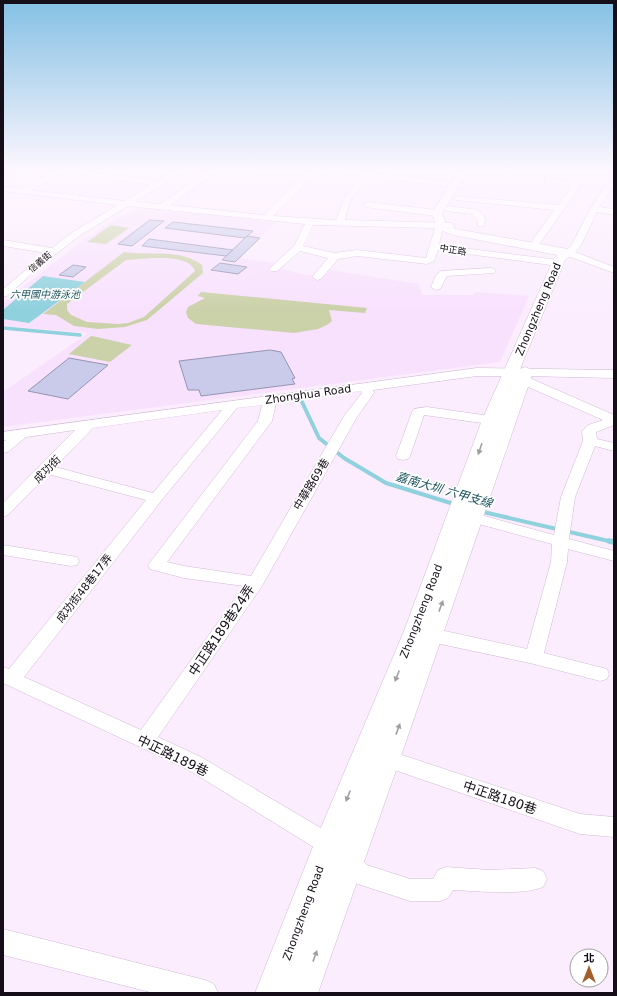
<svg xmlns="http://www.w3.org/2000/svg" width="617" height="996" font-family="'DejaVu Sans','Noto Sans TC',sans-serif">
	<style>
		.built { fill: #f8e1fd }
		.green { fill: #cbd1a9; fill-rule: evenodd }
		.water { fill: #8fd1dd }
		.lines { fill: none; stroke-linecap: round; stroke-linejoin: round }
		.stream-far2 { stroke: #8fd1dd; stroke-width: 3.5 }
		.stream-far1 { stroke: #8fd1dd; stroke-width: 4 }
		.stream { stroke: #8fd1dd; stroke-width: 5.5 }
		.building { fill: #cacaea; stroke: #9594b2 }
		.minor-casing { stroke: #d0bad5; stroke-width: 1 }
		.major-casing { stroke: #d0bad5; stroke-width: 1 }
		.minor { fill: #fff; fill-rule: evenodd }
		.major { fill: #fff; fill-rule: evenodd }
		.oneway { fill: #a19ea2 }
		.labels { text-anchor: middle; stroke-width: 3.5; stroke-linejoin: round; paint-order: stroke }
		.far-street-label { font-size: 9px; fill: #150d17; stroke: #fff }
		.far-water-label { font-size: 10px; font-style: italic; fill: #1a535c; stroke: #fff }
		.street-label { font-size: 11px; fill: #150d17; stroke: #fff }
		.water-label { font-size: 12px; font-style: italic; fill: #1a535c; stroke: #fff }
		.near-street-label { font-size: 13px; fill: #150d17; stroke: #fff }
	</style>
	<rect width="100%" height="100%" fill="#fbedfe"/>
	<path class="built" d="M141,207L275,222L240,258L285,265L282,269L307,275L322,276L331,270L419,284L422,295H474L475,292L529,296L500,362L3,427V392L88,333L3,326V303L79,243L107,224Z"/>
	<path class="green" d="M111,225L129,228L106,244L87,242Z
		M124,252C151,256 179,248 202,265L203,273L147,320L125,327L98,329L74,326L56,315L43,314ZM152,258C164,258 190,257 195,271L144,317L128,323L118,324L87,322L71,315L67,310V304L126,260Z
		M201,292L367,308L365,313L329,310L332,321L327,325L318,329L294,333L196,324L188,318L186,312L188,307L205,298L198,296Z
		M91,336H92L132,345L110,362L69,354Z"/>
	<path class="water" d="M43,276L85,282L29,323L3,319V310Z"/>
	<g class="lines">
		<path class="stream-far2" d="M3,328L80,335"/>
		<path class="stream-far1" d="M302,402L319,438L344,458L386,483L457,505
			M479,511L613,542"/>
		<path class="stream" d="M609,541L614,542"/>
	</g>
	<path class="building" d="M150,220L164,221L132,246L118,244Z
		M173,222L253,231L245,238L165,228Z
		M247,236L260,238L235,262L222,260Z
		M149,239L233,250L226,256L142,246Z
		M220,263L247,267L238,274L211,270Z
		M73,265L86,267L73,277L59,275Z
		M270,350L281,352L295,378L292,379L295,384L201,396L199,390H188L179,361Z
		M69,358L108,365L68,399L28,391Z"/>
	<g class="lines">
		<g class="minor-casing">
			<path id="minor" d="M3,170H11L3,175Z
				M57,170H67L31,190L125,201L151,185L91,176L87,174L88,172L157,181L175,170H185L135,202L160,204L210,170H219L170,205L264,215L303,175L310,170H319L273,216L336,220L345,197L361,176L327,172L323,170H349L463,184L467,186L466,188L369,177C357,188 347,203 345,220L451,223L455,226L451,229L444,228L442,231L439,245L558,260L563,263L558,266L438,250L434,261L427,264L357,256L338,259L321,279L317,280L312,277L328,258L300,251L277,271H271L269,269L294,246L305,224L128,206L79,236L38,268L7,296L3,297V289L46,253L3,246V240L52,248L73,232L118,205L3,191V187L21,189ZM313,225L435,228L426,258L357,250L334,253L303,246Z
				M545,178L577,183L581,185L538,246L535,247L530,244L554,210L456,200L452,198L456,196L558,205L572,186L545,182Z
				M611,178H614V186L599,207L614,209V215L597,212L580,247L575,252L614,267V273L565,255L563,253L571,246L590,209Z
				M368,202L437,210L441,213L437,216L365,207L364,205Z
				M448,206L478,210L485,218L484,226H478L477,219L472,214L445,211L444,209Z
				M491,268L494,269L496,271L494,273L447,276L440,289L436,290L431,287L436,275L441,271Z
				M477,368L614,370V378L525,376L614,415V425L596,432L597,439L614,443V451L595,446L575,497L569,539L614,551V561L568,549L567,562L544,653L607,669L609,674L607,679L600,681L534,664L431,642L425,640L422,635L425,630L431,628L527,649L551,562L552,544L457,518L454,515L457,512L462,510L554,535L561,497L583,441L582,431L588,425L603,420L517,382L515,379L517,376H477L373,390L374,393L357,417L262,586L158,737L201,757L336,837L356,853L367,865L410,879H433L438,870L446,867L490,870L535,868L543,871L547,879L543,887C520,896 478,891 453,890L448,898L440,901H410L352,882L340,869L320,851L187,769L3,683V667L9,669L146,500L48,474L8,515L3,517V503L75,430L26,437L8,452L3,453V442L6,440H3V432ZM361,391L362,393L344,416L251,576L184,566L167,562L272,421L276,403ZM262,405L258,421L148,565L150,569L184,578L244,586L141,730L24,677L161,501L237,408ZM222,410L153,493L55,467L93,428Z
				M427,407L490,416L495,417L497,420L495,423L490,424L424,415L410,456L408,459L403,460L398,459L396,456L412,412L414,409Z
				M3,545L71,556L77,557L79,561L77,565L71,566L3,555Z
				M387,750L580,814L614,817V837L580,834L380,765L377,759L380,753Z
				M3,929L205,980L214,984L218,993H154L3,955Z"/>
		</g>
		<g class="major-casing">
			<path id="major" d="M459,170H469L442,213L446,225L456,229L568,249L572,250L574,253L565,260L520,369L525,367L530,369L533,372L400,759L318,993H255L314,844L404,631L482,420L554,258L557,255L453,235L437,229L432,213Z"/>
		</g>
		<use href="#minor" class="minor"/>
		<use href="#major" class="major"/>
	</g>
	<defs><path id="oneway-solid" d="M-6-.8H1V-3.2L6.5 0L1 3.2V.8H-6Z"/></defs>
	<g class="oneway">
		<use href="#oneway-solid" transform="translate(480 449) rotate(109)"/>
		<use href="#oneway-solid" transform="translate(441 606) rotate(-70)"/>
		<use href="#oneway-solid" transform="translate(397 676) rotate(112)"/>
		<use href="#oneway-solid" transform="translate(398 729) rotate(-70)"/>
		<use href="#oneway-solid" transform="translate(348 796) rotate(112)"/>
		<use href="#oneway-solid" transform="translate(315 956) rotate(-70)"/>
	</g>
	<linearGradient id="sky" x2="0" y2="1"><stop stop-color="#84c0e4"/><stop offset="0.55" stop-color="#fdf7ff"/><stop offset="1" stop-color="#fdf7ff" stop-opacity="0"/></linearGradient>
	<rect width="617" height="310" fill="url(#sky)"/>
	<g class="labels">
		<g class="far-street-label">
			<text transform="translate(453 250) rotate(9)" y="3">中正路</text>
			<text transform="translate(40 262) rotate(-40)" y="3">信義街</text>
		</g>
		<g class="far-water-label">
			<text x="45" y="298">六甲國中游泳池</text>
		</g>
		<g class="street-label">
			<text transform="translate(538 309) rotate(-67)" y="4">Zhongzheng Road</text>
			<text transform="translate(308 394) rotate(-8)" y="4">Zhonghua Road</text>
			<text transform="translate(47 469) rotate(-45)" y="4">成功街</text>
			<text transform="translate(311 484) rotate(-59)" y="4">中華路69巷</text>
			<text transform="translate(84 588) rotate(-52)" y="4">成功街48巷17弄</text>
			<text transform="translate(421 611) rotate(-69)" y="4">Zhongzheng Road</text>
			<text transform="translate(303 913) rotate(-70)" y="4">Zhongzheng Road</text>
		</g>
		<g class="water-label">
			<text transform="translate(444 490) rotate(16)" y="4">嘉南大圳 六甲支線</text>
		</g>
		<g class="near-street-label">
			<text transform="translate(221 630) rotate(-56)" y="5">中正路189巷24弄</text>
			<text transform="translate(173 755) rotate(26)" y="5">中正路189巷</text>
			<text transform="translate(500 797) rotate(19)" y="5">中正路180巷</text>
		</g>
	</g>
	<rect width="617" height="996" fill="none" stroke="#150d17" stroke-width="8"/>
	<g transform="translate(589 968)"><circle r="19" fill="#ffffff" stroke="#a19ea2"/>
	<path d="M0-3L7 15L0 10L-7 15Z" fill="#a25f2d"/>
	<text y="-6" font-size="11" font-weight="bold" text-anchor="middle" fill="#150d17">北</text>
	</g>
</svg>
